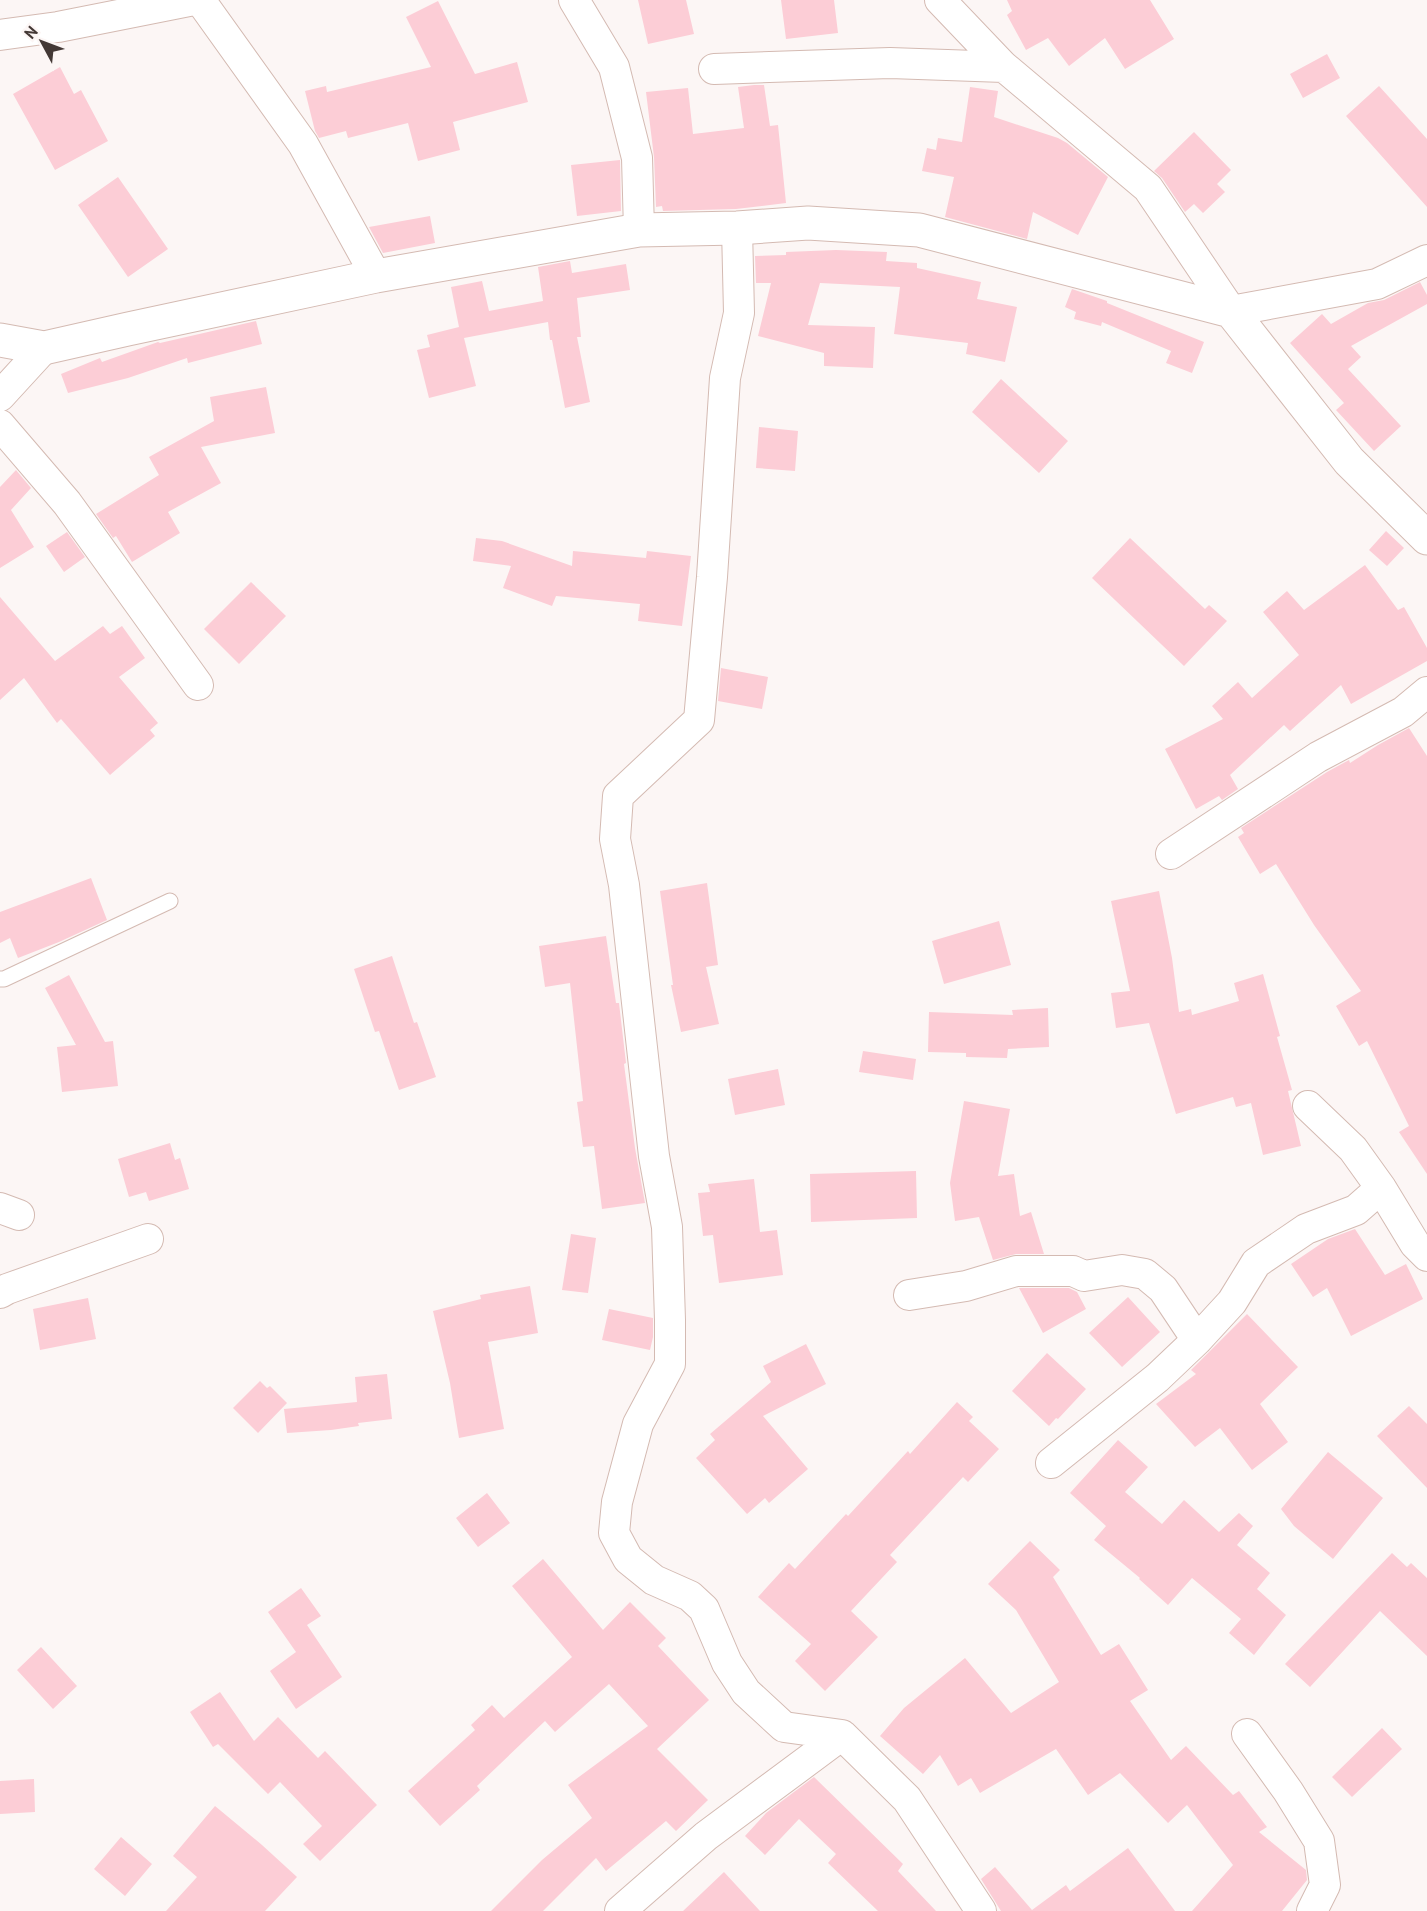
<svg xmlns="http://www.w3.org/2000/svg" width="1427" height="1911" font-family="'PT Sans',sans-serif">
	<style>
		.building { fill: #fccdd6 }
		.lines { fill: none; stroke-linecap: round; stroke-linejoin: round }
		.service-casing { stroke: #d4bab2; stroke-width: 17 }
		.minor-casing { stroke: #d4bab2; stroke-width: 32 }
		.tertiary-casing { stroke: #d4bab2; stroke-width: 35 }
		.service { stroke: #fff; stroke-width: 15 }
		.minor { stroke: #fff; stroke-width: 30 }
		.tertiary { stroke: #fff; stroke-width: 33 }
	</style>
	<rect width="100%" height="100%" fill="#fcf6f5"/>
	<path class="building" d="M638,0H686L694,34L648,44Z
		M781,0H834L838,33L786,39Z
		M1007,0H1150L1174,39L1125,69L1105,38L1069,66L1048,38L1026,50L1007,15L1012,11Z
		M438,1L475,74L517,62L528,102L453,122L460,150L418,161L408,123L348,138L346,131L319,138L315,131L305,91L326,86L327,92L431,67L406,17Z
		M1327,54L1340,78L1303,98L1290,74Z
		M60,67L74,94L81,90L108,141L55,170L13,94Z
		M754,85H764L770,126L778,125L786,203L736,209L663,211L662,206L656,207L654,157L646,92L688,88L693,134L744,128L738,87Z
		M1379,86L1427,139V207L1346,116Z
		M970,87L998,91L994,117L1058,138L1067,143L1108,177L1078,235L1033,212L1027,239L945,217L954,177L922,171L927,148L936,150L938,138L962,142Z
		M1194,132L1231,170L1217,184L1225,192L1203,213L1194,204L1185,212L1162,178L1154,171Z
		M620,160L621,211L577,216L571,165Z
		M118,177L168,249L128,277L78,205Z
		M430,216L435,243L383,253L369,227Z
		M836,250L887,252L886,261L917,263V268L981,282L977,299L1017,307L1005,362L966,354L968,343L894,334L900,287L820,283L808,325L875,327L873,368L824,366V353L758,336L771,283H756L755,256L786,255V252Z
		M570,261L572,273L626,264L630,290L577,298L581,337H577L590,402L565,408L552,340H550L548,322L464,338L476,386L429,398L417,350L430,347L427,335L459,327L451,287L482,281L489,311L543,301L538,267Z
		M1420,282L1427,295V304L1351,346L1361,357L1348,369L1401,426L1374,451L1336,410L1344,403L1290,343L1322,314L1331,324L1368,303L1384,300Z
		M1072,289L1107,301V303L1204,342L1192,373L1166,363L1171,351L1102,322L1101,326L1074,319L1076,312L1065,307Z
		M256,321L262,344L188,363L187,358L128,378L68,393L61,374L100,358L102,362L158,342L160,343Z
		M1001,379L1068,441L1039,473L972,412Z
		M266,387L275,433L201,447L221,483L168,512L180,533L132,562L116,536L113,538L96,514L159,475L149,457L214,421L210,397Z
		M759,427L798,431L795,471L756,468Z
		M16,470L31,488L11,510L34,547L0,568V487Z
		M1386,531L1404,548L1387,566L1369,550Z
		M67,532L85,557L64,572L46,546Z
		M476,538L502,541L572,566L573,551L646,558L647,551L691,556L682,626L638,621L640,604L556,596L552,606L503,588L511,566L473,561Z
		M1130,538L1205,609L1209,605L1227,621L1184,666L1092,578Z
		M1365,565L1398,610L1404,607L1427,648V661L1351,704L1341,685L1290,731L1284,725L1230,775L1238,789L1222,800L1219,796L1196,809L1165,749L1223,719L1212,706L1238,682L1252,698L1299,655L1263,612L1287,591L1304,610Z
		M251,582L286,616L239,664L204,629Z
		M0,597L55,661L103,626L110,634L122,626L145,658L119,677L158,723L150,730L155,736L110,775L61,719L57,723L24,678L0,700Z
		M721,668L768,677L762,709L718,701Z
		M1409,728L1427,756V1174L1399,1132L1409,1126L1367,1041L1359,1046L1336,1006L1361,991L1314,925L1276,864L1260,874L1238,837L1244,833L1241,828L1327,772L1349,760L1350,763L1378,745Z
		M91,878L107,920L59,942L18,958L10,938L0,943V912Z
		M707,883L718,965L706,967L719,1024L681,1032L671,985H673L660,891Z
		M1159,891L1172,958L1179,1012L1191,1009L1192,1015L1239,1001L1234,983L1263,974L1280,1036L1277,1037L1292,1090L1288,1091L1301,1146L1263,1155L1251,1103L1236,1107L1233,1097L1176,1114L1149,1023L1116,1028L1111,993L1130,991L1111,901Z
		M999,921L1011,965L944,984L932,941Z
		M606,936L616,1003H619L626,1063L624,1064L635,1148L645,1203L602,1209L594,1146L583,1147L577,1102L583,1101L570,983L545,987L539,946Z
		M392,956L414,1023L417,1022L436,1077L399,1090L379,1031L375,1032L354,969Z
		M69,975L105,1042L113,1041L118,1086L62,1092L57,1047L76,1045L45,988Z
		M1048,1008L1049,1047L1008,1049L1007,1058L966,1057V1053L928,1052L929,1012L1013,1015L1012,1010Z
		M863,1051L916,1059L913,1080L859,1072Z
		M778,1069L785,1105L735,1115L728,1079Z
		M964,1101L1010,1109L998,1176L1014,1174L1020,1216L1031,1212L1044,1254H1016L993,1260L979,1217L955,1221L950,1183Z
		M170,1143L175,1160L180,1158L189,1189L149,1201L146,1192L129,1197L118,1159Z
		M916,1171L917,1218L811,1222L810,1174Z
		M754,1179L760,1232L777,1230L783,1275L719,1283L713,1235L703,1236L698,1193L710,1192L708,1184Z
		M1355,1229L1385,1275L1406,1264L1423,1299L1351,1336L1327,1288L1313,1297L1291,1264L1328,1239Z
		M571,1234L596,1238L588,1293L562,1290Z
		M530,1286L538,1333L488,1342L504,1429L459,1438L450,1383L433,1311L481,1299L480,1295Z
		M1019,1288H1069L1077,1292L1086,1309L1043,1333Z
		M1128,1297L1160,1332L1122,1367L1089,1333Z
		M88,1298L96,1339L40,1350L33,1309Z
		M609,1309L653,1318V1337L650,1350L602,1340Z
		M1247,1314L1298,1367L1260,1404L1288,1442L1252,1470L1220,1428L1195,1447L1156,1404L1196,1374L1191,1370Z
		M806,1344L826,1384L763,1416L808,1469L769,1503L765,1498L747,1514L696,1458L715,1440L710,1434L771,1382L763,1366Z
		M1047,1353L1086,1389L1058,1419L1056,1418L1049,1426L1012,1391Z
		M387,1374L392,1419L358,1423L359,1426L331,1430L287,1433L284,1409L357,1402L355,1377Z
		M260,1381L267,1388L270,1386L287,1403L258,1433L233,1408Z
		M957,1402L973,1417L969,1421L999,1449L968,1482L963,1477L890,1555L897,1562L851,1611L878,1637L825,1691L795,1661L811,1644L758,1597L789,1563L795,1569L846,1514L848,1516L908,1451L910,1454Z
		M1409,1406L1427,1424V1488L1377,1436Z
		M1118,1440L1148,1467L1125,1492L1162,1524L1184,1500L1219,1532L1239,1513L1253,1526L1237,1545L1270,1573L1257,1589L1286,1615L1254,1655L1229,1633L1241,1619L1192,1578L1168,1605L1139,1579L1140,1578L1094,1540L1106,1526L1070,1493Z
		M1328,1452L1383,1498L1333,1559L1294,1526L1281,1509Z
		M487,1493L510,1523L478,1547L456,1518Z
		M1030,1541L1060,1570L1053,1577L1101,1655L1119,1644L1148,1690L1130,1701L1171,1760L1186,1746L1233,1795L1239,1791L1267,1827L1259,1832L1306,1870L1307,1880L1282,1911H1192L1233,1865L1187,1805L1168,1823L1120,1773L1088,1795L1056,1749L980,1793L971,1778L958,1786L940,1755L923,1774L880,1736L904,1708L965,1658L1011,1713L1059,1682L1016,1610L988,1584Z
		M1392,1553L1407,1567L1411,1563L1427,1578V1656L1380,1611L1310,1687L1285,1664Z
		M543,1559L603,1630L630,1602L666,1638L658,1646L709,1700L657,1749L708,1800L676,1831L666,1821L606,1871L596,1858L543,1911H491L542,1860L592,1818L568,1785L648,1726L609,1684L555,1732L545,1721L477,1786L480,1790L440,1826L408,1791L475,1730L471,1725L492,1705L504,1718L572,1657L512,1586Z
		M301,1588L321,1616L307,1625L342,1677L296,1709L270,1671L296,1652L268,1612Z
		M41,1647L77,1686L53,1709L17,1670Z
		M220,1692L254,1741L278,1717L318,1758L325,1751L377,1805L320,1861L303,1844L322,1826L280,1782L268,1794L218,1744L213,1747L190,1712Z
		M1382,1728L1402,1749L1352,1797L1332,1777Z
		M814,1777L903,1864L898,1871L936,1911H878L828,1863L836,1854L799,1819L765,1855L745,1836L766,1813Z
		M34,1779L35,1812L0,1814V1781Z
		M215,1806L262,1845L297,1877L265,1911H166L197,1877L173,1856Z
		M121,1837L152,1864L125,1896L94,1869Z
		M1128,1848L1175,1911H1001L981,1879L995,1867L1032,1910L1066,1885L1070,1891Z
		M724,1872L760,1911H683Z"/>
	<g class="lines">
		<g class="service-casing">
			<path id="service" d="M0,979H4L170,901"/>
		</g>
		<g class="minor-casing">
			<path id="minor" d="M200,0L303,144L376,276
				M574,0L614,67L637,158L639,230
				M940,0L1003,66L1148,188L1231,311L1377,284L1427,260
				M0,35L58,27L194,0
				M714,69L890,63L1004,67
				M737,228L739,313L725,378L712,577L699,720L618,796L615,839L624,885L654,1156L667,1227L670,1320V1364L638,1424L617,1502L614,1533L628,1559L654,1580L690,1596L704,1609L727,1663L746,1692L784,1727L842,1735L907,1799L981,1911
				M0,396L44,348
				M0,425L67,503L198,685
				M1171,854L1318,757L1403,712L1427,692
				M1308,1106L1353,1149L1381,1188L1415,1244L1427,1256
				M0,1208L19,1215
				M0,1293L7,1289L148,1239
				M909,1295L966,1286L1016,1271H1073L1084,1276L1122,1270L1145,1274L1163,1289L1197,1340
				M1051,1463L1157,1378L1197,1340L1232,1302L1256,1263L1306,1229L1356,1210L1381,1188
				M1247,1734L1288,1791L1319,1841L1325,1885L1312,1911
				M620,1911L706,1836L842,1735"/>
		</g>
		<g class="tertiary-casing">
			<path id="tertiary" d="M0,340L44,348L128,329L376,276L639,230L737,228L808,223L919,230L1231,311L1349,461L1427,538"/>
		</g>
		<use href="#service" class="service"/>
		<use href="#minor" class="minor"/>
		<use href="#tertiary" class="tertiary"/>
	</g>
	<g transform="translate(42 42) rotate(311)" stroke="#fcf6f5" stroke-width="4.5" paint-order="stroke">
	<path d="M0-4.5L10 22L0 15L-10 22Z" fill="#433835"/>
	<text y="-9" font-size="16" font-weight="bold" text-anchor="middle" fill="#433835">N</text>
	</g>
</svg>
